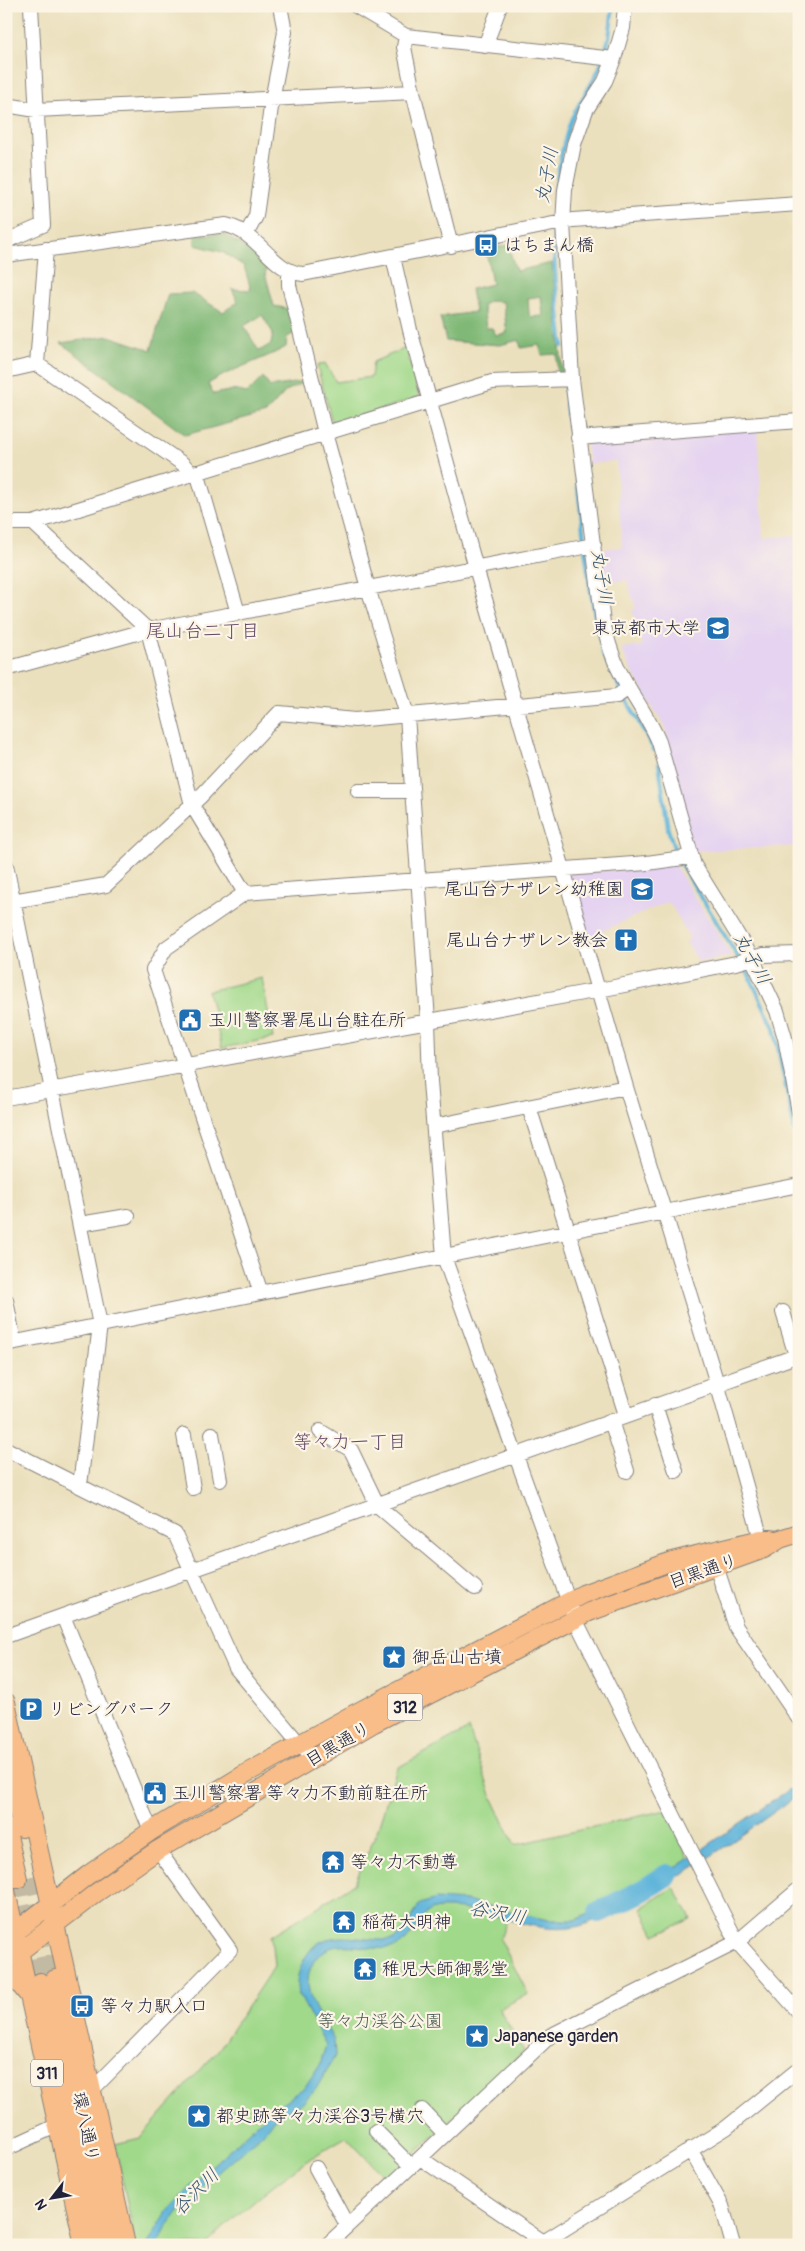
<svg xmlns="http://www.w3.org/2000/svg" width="805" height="2251" font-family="Pangolin,'Klee One',sans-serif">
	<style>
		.built { fill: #e5d3f1 }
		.green { fill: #a1d98b; stroke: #627e63 }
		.forest { fill: #80b977; stroke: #516e59; fill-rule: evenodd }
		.water { fill: #5db4da; stroke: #406b8a }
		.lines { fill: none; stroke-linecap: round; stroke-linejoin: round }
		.stream { stroke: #5db4da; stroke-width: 4 }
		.river { stroke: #5db4da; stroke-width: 22 }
		.major-tunnel { stroke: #c3baa3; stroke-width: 18; stroke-dasharray: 18 9; stroke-linecap: butt }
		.minor-casing { stroke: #86817c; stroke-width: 16 }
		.major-casing { stroke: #86817c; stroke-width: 20 }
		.minor { stroke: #fff; stroke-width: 14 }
		.major { stroke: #f8bd88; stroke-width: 18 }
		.labels { text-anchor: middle; stroke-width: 4.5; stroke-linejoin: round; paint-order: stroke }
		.shield { fill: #fcf5e5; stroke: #63616e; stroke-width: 1 }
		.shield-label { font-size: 16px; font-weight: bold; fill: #22223b }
		.poi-label { font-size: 18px; fill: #22223b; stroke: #fcf5e5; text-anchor: start }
		.street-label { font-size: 18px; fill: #22223b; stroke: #fcf5e5 }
		.park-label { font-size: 18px; fill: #485953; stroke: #fcf5e5 }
		.water-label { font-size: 19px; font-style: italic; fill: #375573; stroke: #fcf5e5 }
		.neighbourhood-label { font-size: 19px; fill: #634867; stroke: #fcf5e5 }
	</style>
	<rect width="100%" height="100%" fill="#fcf5e5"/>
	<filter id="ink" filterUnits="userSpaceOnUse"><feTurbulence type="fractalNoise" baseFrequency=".02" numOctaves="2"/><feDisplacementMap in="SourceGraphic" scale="10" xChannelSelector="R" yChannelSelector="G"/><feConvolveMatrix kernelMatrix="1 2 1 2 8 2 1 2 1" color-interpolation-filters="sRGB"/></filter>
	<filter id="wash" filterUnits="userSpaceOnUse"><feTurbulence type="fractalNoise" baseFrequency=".0096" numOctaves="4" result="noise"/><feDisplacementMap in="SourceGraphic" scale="20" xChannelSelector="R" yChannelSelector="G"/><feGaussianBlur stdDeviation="1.12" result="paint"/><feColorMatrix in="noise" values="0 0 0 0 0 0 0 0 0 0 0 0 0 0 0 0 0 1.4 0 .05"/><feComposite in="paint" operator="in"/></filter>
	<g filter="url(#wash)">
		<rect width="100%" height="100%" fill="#ebe0bd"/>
		<path class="built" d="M757,428L764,538L799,535V846L691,851L665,728L631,670L621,648L642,646L632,610L636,609L627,580L605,583L600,549L622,547L616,461L589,464L586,444Z
			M674,864L732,956L699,962L686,942L690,939L672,906L667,902L589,937L567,875Z"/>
		<path class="green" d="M406,348L419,397L333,425L317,366L325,363L336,382L371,377L373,362Z
			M262,978L273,1038L222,1048L208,991Z
			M469,1729L491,1795L515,1845L666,1810L692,1866C664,1884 594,1927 561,1928C544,1928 524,1921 508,1917L500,1939L528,1994L499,2009L524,2051L387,2180L346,2137C294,2166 249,2202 206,2245H105L134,2236L115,2144L140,2138L219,2049L274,1966L271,1936L354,1884L376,1834L397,1768Z
			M674,1887L691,1919L655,1935L641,1908Z"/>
		<path class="forest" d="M224,234L270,264L265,273L274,306L290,309L297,332L287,337L286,347C261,361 232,368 208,384L214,394L233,390L247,393L263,377L270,387L306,381L286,391L266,413L185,435L61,343L109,336L151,350L168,294L192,293L223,312L238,302L232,289L251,290L244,266L222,252L195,245V235ZM262,315L273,333L271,344L259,351L244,326Z
			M508,245L516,271L552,263L563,377L557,376V354L542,355L539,345L521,348L519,340L500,345L446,341L440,317L475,312L471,289L492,284L486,250ZM541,296L543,316L532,317L529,314L528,298ZM489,301L503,302L507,333L496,335L492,328H486L483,305Z"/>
		<path class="water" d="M799,1783V1794C740,1837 679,1881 614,1911C601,1917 588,1925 575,1927C536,1936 484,1906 441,1908C414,1909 416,1945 391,1948C374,1950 355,1944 338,1946C326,1948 317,1954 312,1965C299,1992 321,2017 334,2040L335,2056L316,2089L303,2102L274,2119L262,2134L207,2182L182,2207L167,2227L158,2245H147L168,2210L205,2172L273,2109L305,2087L320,2064L326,2045L298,1993C295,1981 299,1970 304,1960C323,1921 364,1945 396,1939L405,1929L420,1904L436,1899L466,1901L548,1920H575L638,1893Z"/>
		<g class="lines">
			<path class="stream" d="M604,55L609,38L613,6
				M563,346C554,269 545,202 569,126C576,103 595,84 602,61
				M565,383C565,414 572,444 576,474C583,523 586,573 596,621
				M598,628L603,654L621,689
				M624,695L654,750
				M659,764L668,829L676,855
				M679,861L749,975L774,1028L799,1151"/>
			<path class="river" d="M599,1912L642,1891L667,1875"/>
		</g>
	</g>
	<g filter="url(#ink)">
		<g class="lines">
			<path class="major-tunnel" d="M33,1876L55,1979
				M18,1879L40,1982"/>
			<g class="minor-casing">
				<path id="minor" d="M356,6L406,36L614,59
					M625,6L623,28L614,59L605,81L586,110L574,144L565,190L563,223L572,379L603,623C608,641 612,658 621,674C633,697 649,718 659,742L694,865L752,958L777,1011L785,1038L799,1112
					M406,36L404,47L413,92L451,246
					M485,46L500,6
					M6,105L36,110L413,92
					M247,233L256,216L272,100L285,32L280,6
					M6,241L43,225L31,6
					M46,249L37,364L183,464L192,474
					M6,255L226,225C260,233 272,272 303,274L573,220L799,204
					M393,257L410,330L476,568L626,1087L719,1390L761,1539
					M289,272V285L325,433L368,588L407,715L428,1021L430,1082L444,1257L575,1619L737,1942L799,2012
					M6,371L37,364
					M578,438L799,421
					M197,472L238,613
					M6,523H33L492,382L572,379
					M33,523L148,630L192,805L245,893
					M6,669L148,630L594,545
					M358,791H412
					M6,865L100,1325L80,1485
					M6,902L106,885L200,797L279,713L355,720L617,696L629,688
					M6,1098L599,990L736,963L763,955L799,954
					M529,1107L626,1415
					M434,1126L626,1087
					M80,1224L128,1216
					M261,1293L153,970L166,948L245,893L647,863L690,857
					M6,1300L14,1342
					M783,1312L796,1356
					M6,1344L799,1185
					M655,1405L676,1471
					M611,1421L627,1471
					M320,1431L351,1450L378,1506L475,1588
					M212,1434L220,1480
					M184,1435L193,1488
					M6,1449L175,1534L236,1668L312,1759
					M716,1566L736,1627L799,1719
					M63,1616L151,1831
					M6,1636L799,1355
					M92,2090L230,1950L158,1850
					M422,2110L445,2134
					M376,2131L411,2166
					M6,2149L58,2125
					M690,2149L722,2206L733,2245
					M316,2168L347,2225
					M545,2241L726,2128L799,2069
					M327,2245L420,2158
					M548,2245L420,2158L550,2036L737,1942L799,1889"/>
			</g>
			<g class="major-casing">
				<path id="major" d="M6,1702L126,2245
					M6,1761L22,1828
					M6,1827L18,1879
					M6,1891L84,2245
					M6,1939L88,1875L151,1831L245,1774L350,1716L583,1594L672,1561L761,1539H772
					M6,1962L96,1893L158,1850L374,1723L589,1612L764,1549L780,1539L799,1533
					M6,1976L17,1981L29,1996
					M55,1979L112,2245
					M40,1982L97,2245"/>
			</g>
			<use href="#minor" class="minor"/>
			<use href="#major" class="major"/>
		</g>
	</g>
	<defs>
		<g id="bus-square" transform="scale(1.25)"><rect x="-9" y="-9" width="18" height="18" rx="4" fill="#1f6fb2" stroke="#fcf5e5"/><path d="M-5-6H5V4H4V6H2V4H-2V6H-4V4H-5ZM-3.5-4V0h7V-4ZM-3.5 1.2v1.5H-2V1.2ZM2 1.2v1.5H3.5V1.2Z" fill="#fff"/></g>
		<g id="university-square" transform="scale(1.25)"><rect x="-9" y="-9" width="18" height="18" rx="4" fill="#1f6fb2" stroke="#fcf5e5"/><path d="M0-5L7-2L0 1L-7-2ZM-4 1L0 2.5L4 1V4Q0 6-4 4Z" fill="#fff"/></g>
		<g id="school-square" transform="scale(1.25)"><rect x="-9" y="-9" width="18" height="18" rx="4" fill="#1f6fb2" stroke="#fcf5e5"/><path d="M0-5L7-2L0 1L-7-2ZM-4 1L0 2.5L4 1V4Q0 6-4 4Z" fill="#fff"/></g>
		<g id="church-square" transform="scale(1.25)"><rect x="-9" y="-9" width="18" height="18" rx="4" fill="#1f6fb2" stroke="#fcf5e5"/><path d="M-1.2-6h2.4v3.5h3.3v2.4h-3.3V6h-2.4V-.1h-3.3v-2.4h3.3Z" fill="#fff"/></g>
		<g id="civic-square" transform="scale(1.25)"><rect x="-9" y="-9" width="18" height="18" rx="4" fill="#1f6fb2" stroke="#fcf5e5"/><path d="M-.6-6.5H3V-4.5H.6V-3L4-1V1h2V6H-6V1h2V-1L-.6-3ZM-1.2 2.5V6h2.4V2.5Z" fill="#fff"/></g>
		<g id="sight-square" transform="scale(1.25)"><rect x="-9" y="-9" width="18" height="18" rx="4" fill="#1f6fb2" stroke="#fcf5e5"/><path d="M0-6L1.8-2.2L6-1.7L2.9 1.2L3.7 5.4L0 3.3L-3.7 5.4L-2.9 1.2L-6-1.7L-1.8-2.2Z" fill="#fff"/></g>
		<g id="parking-square" transform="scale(1.25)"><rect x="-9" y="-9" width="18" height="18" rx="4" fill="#1f6fb2" stroke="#fcf5e5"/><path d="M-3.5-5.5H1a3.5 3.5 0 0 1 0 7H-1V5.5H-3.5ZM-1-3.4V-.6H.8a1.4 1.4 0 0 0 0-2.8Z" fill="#fff"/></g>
		<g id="temple-square" transform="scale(1.25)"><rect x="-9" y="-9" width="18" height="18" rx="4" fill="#1f6fb2" stroke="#fcf5e5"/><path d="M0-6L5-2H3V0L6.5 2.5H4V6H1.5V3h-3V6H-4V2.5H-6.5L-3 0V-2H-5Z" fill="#fff"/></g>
	</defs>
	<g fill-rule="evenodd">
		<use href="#bus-square" x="486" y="245"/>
		<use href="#university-square" x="718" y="628"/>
		<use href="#school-square" x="642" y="889"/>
		<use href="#church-square" x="626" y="940"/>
		<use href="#civic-square" x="190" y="1020"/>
		<use href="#sight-square" x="394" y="1657"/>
		<use href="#parking-square" x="31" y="1709"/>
		<use href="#civic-square" x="155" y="1793"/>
		<use href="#temple-square" x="333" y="1862"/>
		<use href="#temple-square" x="344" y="1922"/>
		<use href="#temple-square" x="365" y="1969"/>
		<use href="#bus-square" x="82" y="2006"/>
		<use href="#sight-square" x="477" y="2036"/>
		<use href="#sight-square" x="199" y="2116"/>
	</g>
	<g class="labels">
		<g class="shield">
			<rect x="387.5" y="1693.5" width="35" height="27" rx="4"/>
			<rect x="31" y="2059.5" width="32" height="27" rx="4"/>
		</g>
		<g class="shield-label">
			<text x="405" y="1713">312</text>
			<text x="47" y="2079">311</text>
		</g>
		<g class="poi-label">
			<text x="504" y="251">はちまん橋</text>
			<text x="700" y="634" text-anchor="end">東京都市大学</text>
			<text x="624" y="895" text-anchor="end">尾山台ナザレン幼稚園</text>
			<text x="608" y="946" text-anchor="end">尾山台ナザレン教会</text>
			<text x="208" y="1026">玉川警察署尾山台駐在所</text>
			<text x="412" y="1663">御岳山古墳</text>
			<text x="48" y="1715">リビングパーク</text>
			<text x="172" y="1799">玉川警察署 等々力不動前駐在所</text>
			<text x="350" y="1868">等々力不動尊</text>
			<text x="362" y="1928">稲荷大明神</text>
			<text x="382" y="1975">稚児大師御影堂</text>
			<text x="100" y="2012">等々力駅入口</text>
			<text x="494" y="2042">Japanese garden</text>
			<text x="216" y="2122">都史跡等々力渓谷3号横穴</text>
		</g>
		<g class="street-label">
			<text transform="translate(703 1571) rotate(-19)" y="6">目黒通り</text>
			<text transform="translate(338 1744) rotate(-30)" y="6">目黒通り</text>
			<text transform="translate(86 2127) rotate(78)" y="6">環八通り</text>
		</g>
		<g class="park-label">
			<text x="380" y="2027">等々力渓谷公園</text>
		</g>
		<g class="water-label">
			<text transform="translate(546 175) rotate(-80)" y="7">丸子川</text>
			<text transform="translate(603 577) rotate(81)" y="7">丸子川</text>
			<text transform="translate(753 958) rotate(61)" y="7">丸子川</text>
			<text transform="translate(498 1912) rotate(11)" y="7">谷沢川</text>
			<text transform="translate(195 2191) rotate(-45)" y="7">谷沢川</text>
		</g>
		<g class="neighbourhood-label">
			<text x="203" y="637">尾山台二丁目</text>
			<text x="350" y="1448">等々力一丁目</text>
		</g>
	</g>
	<rect width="805" height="2251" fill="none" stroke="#fcf5e5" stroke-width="25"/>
	<g transform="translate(52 2198) rotate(239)" stroke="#fcf5e5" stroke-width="4" paint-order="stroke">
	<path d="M0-4L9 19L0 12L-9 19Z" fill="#22223b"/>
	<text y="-8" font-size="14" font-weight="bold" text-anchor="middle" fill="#22223b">N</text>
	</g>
</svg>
